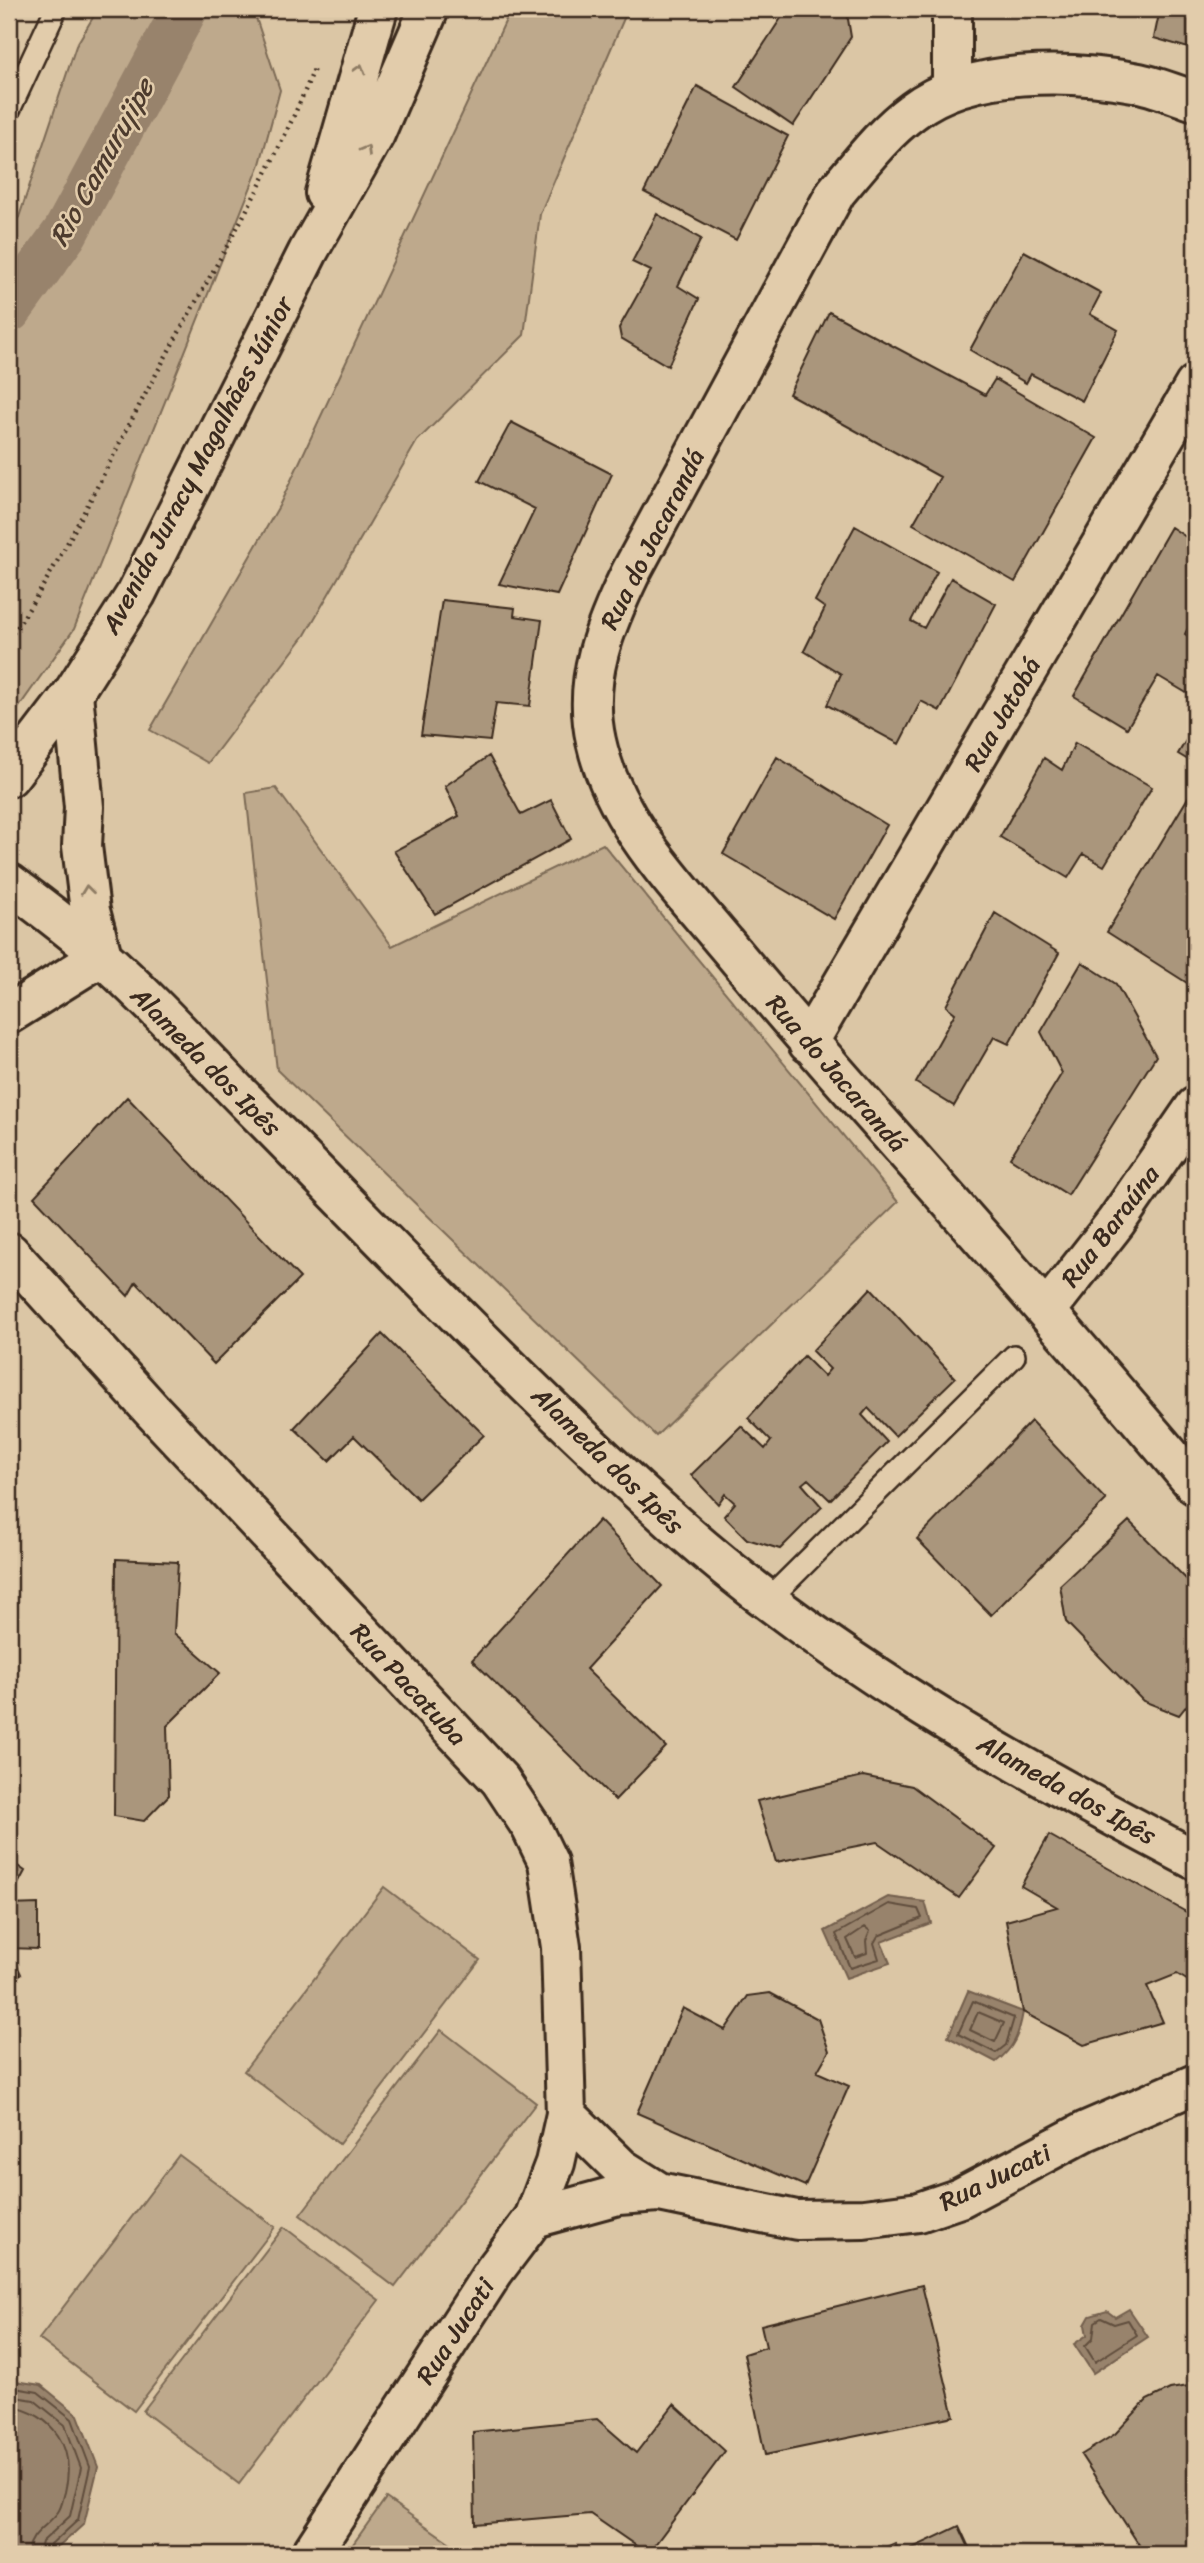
<svg xmlns="http://www.w3.org/2000/svg" width="1204" height="2563" font-family="Sriracha,sans-serif">
	<style>
		.green { fill: #bea98c; stroke: #7c6a55; stroke-width: 2 }
		.water { fill: #98836c; stroke: #735f4d; stroke-width: 2 }
		.lines { fill: none; stroke-linecap: round; stroke-linejoin: round }
		.shore { stroke: #604e3d; stroke-width: 2 }
		.canal { stroke: #98836c; stroke-width: 46 }
		.building { fill: #aa967c; stroke: #3b2a1e; stroke-width: 2 }
		.lane-casing { stroke: #3b2a1e; stroke-width: 26 }
		.street-casing { stroke: #3b2a1e; stroke-width: 44 }
		.secondary-casing { stroke: #3b2a1e; stroke-width: 44 }
		.primary-casing { stroke: #3b2a1e; stroke-width: 44 }
		.path { stroke: #3b2a1e; stroke-width: 4.5; stroke-dasharray: 2 5; stroke-linecap: butt }
		.lane { stroke: #e2ccab; stroke-width: 21 }
		.street { stroke: #e2ccab; stroke-width: 38 }
		.secondary { stroke: #e2ccab; stroke-width: 38 }
		.primary { stroke: #e2ccab; stroke-width: 38 }
		.oneway { stroke: #8e7b64 }
		.labels { text-anchor: middle; stroke-width: 5; stroke-linejoin: round; paint-order: stroke }
		.street-label { font-size: 26px; fill: #3b2a1e; stroke: #e2ccab }
		.water-label { font-size: 28px; font-style: italic; fill: #4e3c2e; stroke: #e2ccab }
	</style>
	<rect width="100%" height="100%" fill="#dbc6a5"/>
	<filter id="ink" filterUnits="userSpaceOnUse"><feTurbulence type="fractalNoise" baseFrequency=".0143" numOctaves="2"/><feDisplacementMap in="SourceGraphic" scale="14" xChannelSelector="R" yChannelSelector="G"/><feConvolveMatrix kernelMatrix="1 2 1 2 8 2 1 2 1" color-interpolation-filters="sRGB"/></filter>
	<g filter="url(#ink)">
		<path class="green" d="M98,9H253L280,90L260,164L74,629L9,721V231L19,217L76,46Z
			M511,9H628L540,214L524,335L417,441L305,635L208,763L150,730L279,506Z
			M276,788L392,946L603,844L898,1202L656,1436L277,1070L246,793Z
			M384,1887L480,1960L339,2144L244,2071Z
			M441,2030L536,2103L395,2287L300,2215Z
			M179,2155L275,2227L134,2411L39,2339Z
			M284,2227L379,2300L239,2484L143,2411Z
			M386,2498L466,2554H346Z"/>
		<path class="water" d="M888,1897L925,1902L931,1923L881,1942L890,1963L846,1978L825,1931Z
			M968,1991L1023,2012C1019,2035 1014,2048 996,2062L948,2037Z
			M1129,2309L1148,2337L1093,2373L1074,2344L1087,2335L1085,2325L1090,2316L1107,2311L1115,2317Z
			M9,2380L41,2385L78,2415L98,2467L84,2524L51,2554H9Z"/>
		<g class="lines">
			<path class="shore" d="M889,1904L918,1909L922,1918L878,1936L874,1943L879,1959L850,1968L836,1934Z
				M865,1927L870,1931L866,1941L867,1953L855,1957L847,1939Z
				M973,2001L1014,2018L1006,2045L996,2053L958,2034Z
				M978,2012L1004,2023L995,2042L970,2030Z
				M1101,2318L1114,2324L1128,2320L1137,2335L1095,2362L1085,2346L1093,2338L1095,2322Z
				M9,2387L38,2392L72,2419L90,2467L78,2520L50,2546L47,2554
				M9,2396L34,2400L65,2425L81,2468L70,2516L42,2542L39,2554
				M9,2406C54,2414 76,2448 65,2492C63,2498 62,2507 58,2512C47,2527 29,2533 28,2554"/>
			<path class="canal" d="M9,310L65,233L185,9"/>
		</g>
		<path class="building" d="M787,9H841L847,13L851,37L793,126L736,87Z
			M1160,9H1195V50L1154,38Z
			M697,86L788,136L736,240L644,192Z
			M657,214L701,239L678,286L699,299L668,366L621,338L619,328L651,271L632,262Z
			M1024,251L1101,293L1090,314L1118,330L1082,401L1031,374L1026,383L970,350Z
			M829,312L985,395L995,379L1096,438L1015,582L913,524L940,477L789,394Z
			M511,422L612,474L557,595L499,584L535,509L479,481Z
			M855,526L937,572L911,621L924,628L951,578L996,604L940,711L921,701L899,744L827,705L841,674L804,651L825,608L815,601Z
			M1171,527L1195,543V614L1185,634L1195,641V698L1158,676L1127,728L1074,696Z
			M442,600L515,608L514,616L542,620L530,706L496,703L490,741L421,735Z
			M1195,725V764L1178,754Z
			M1075,743L1152,787L1104,866L1083,854L1068,878L1000,837L1044,758L1062,770Z
			M489,756L521,815L551,800L571,839L435,914L394,851L459,816L445,786Z
			M777,757L887,825L834,919L723,854Z
			M1192,791L1195,793V988L1107,932Z
			M995,913L1059,953L1009,1044L994,1037L954,1106L916,1083L955,1013L946,1006Z
			M1082,962L1116,984L1156,1056L1068,1195L1010,1158L1062,1073L1041,1032Z
			M127,1097L300,1278L214,1364L136,1282L128,1296L34,1197Z
			M871,1288L955,1378L895,1436L868,1408L862,1415L887,1442L830,1500L808,1479L802,1484L822,1507L780,1549L747,1539L724,1516L735,1503L725,1494L718,1504L691,1475L741,1426L765,1449L771,1441L748,1418L804,1356L824,1376L830,1369L812,1351Z
			M382,1334L484,1435L418,1499L354,1436L329,1461L294,1428Z
			M1031,1421L1106,1500L991,1615L917,1539Z
			M599,1520L662,1586L586,1669L666,1747L615,1800L472,1660Z
			M1129,1521L1195,1588V1695L1179,1715L1143,1701L1066,1622L1060,1585Z
			M116,1559L178,1562L174,1633L220,1673L167,1726L169,1795L144,1821L114,1816Z
			M863,1776L912,1786L996,1848L959,1898L877,1842L776,1862L757,1801Z
			M1049,1835L1195,1917V1985L1177,1974L1147,1986L1163,2022L1084,2045L1023,2012L1006,1921L1057,1907L1021,1886Z
			M9,1860L25,1871L9,1901Z
			M38,1904V1949L9,1948L21,1974L9,1980V1905Z
			M770,1993L818,2019L829,2051L817,2072L849,2086L805,2186L637,2113L683,2008L725,2030L748,1996Z
			M922,2285L954,2416L765,2455L744,2354L766,2347L761,2325Z
			M1195,2385V2554H1145L1081,2455L1115,2434L1147,2400L1170,2389Z
			M674,2404L725,2451L648,2554L590,2514L475,2524L473,2432L597,2419L636,2453Z
			M959,2526L972,2554H871L895,2543L900,2554Z"/>
		<g class="lines">
			<g class="lane-casing">
				<path id="lane" d="M9,110L56,9
					M766,1602L1014,1356"/>
			</g>
			<g class="street-casing">
				<path id="street" d="M952,9V87
					M1195,101C1177,95 1158,87 1139,83C1071,70 970,67 913,111C883,133 860,164 836,192L631,572C605,626 582,679 596,741C614,823 679,887 731,950C786,1016 842,1080 899,1144C999,1257 1098,1370 1195,1485
					M9,1014L102,956
					M808,1043L1195,385
					M9,1252L150,1408L500,1780L531,1827L548,1862L561,1947L566,2114L555,2163L534,2218
					M1047,1310L1116,1222L1195,1107
					M566,2114L621,2168L659,2192
					M311,2554L494,2271L534,2218L618,2195L659,2192L797,2220L864,2219L919,2212L960,2198L1086,2131L1195,2084"/>
			</g>
			<g class="secondary-casing">
				<path id="secondary" d="M73,693L84,807L82,846L90,911L102,956
					M9,883C40,906 71,929 100,955C158,1006 210,1066 265,1120C399,1256 532,1396 675,1524C830,1662 1012,1764 1195,1860"/>
			</g>
			<g class="primary-casing">
				<path id="primary" d="M325,193L378,9
					M9,777L73,693L136,594L308,252L375,134L429,9"/>
			</g>
			<path class="path" d="M9,639C65,558 106,466 153,380C208,277 270,178 314,69"/>
			<use href="#lane" class="lane"/>
			<use href="#street" class="street"/>
			<use href="#secondary" class="secondary"/>
			<use href="#primary" class="primary"/>
		</g>
		<defs><path id="oneway-chevron" d="M-2-3.5L2.5 0L-2 3.5" fill="none" stroke-width="1.6" stroke-linecap="round" stroke-linejoin="round" transform="scale(1.75)"/></defs>
		<g class="oneway">
			<use href="#oneway-chevron" transform="translate(360 69) rotate(-74)"/>
			<use href="#oneway-chevron" transform="translate(366 150) rotate(-60)"/>
			<use href="#oneway-chevron" transform="translate(87 890) rotate(-97)"/>
		</g>
	</g>
	<g class="labels">
		<g class="street-label">
			<text transform="translate(197 465) rotate(-62)" y="9">Avenida Juracy Magalhães Júnior</text>
			<text transform="translate(652 539) rotate(-63)" y="9">Rua do Jacarandá</text>
			<text transform="translate(1002 714) rotate(-60)" y="9">Rua Jatobá</text>
			<text transform="translate(206 1061) rotate(45)" y="9">Alameda dos Ipês</text>
			<text transform="translate(837 1073) rotate(49)" y="9">Rua do Jacarandá</text>
			<text transform="translate(1110 1226) rotate(-53)" y="9">Rua Baraúna</text>
			<text transform="translate(608 1460) rotate(44)" y="9">Alameda dos Ipês</text>
			<text transform="translate(409 1684) rotate(47)" y="9">Rua Pacatuba</text>
			<text transform="translate(1067 1789) rotate(29)" y="9">Alameda dos Ipês</text>
			<text transform="translate(995 2177) rotate(-26)" y="9">Rua Jucati</text>
			<text transform="translate(455 2331) rotate(-57)" y="9">Rua Jucati</text>
		</g>
		<g class="water-label">
			<text transform="translate(101 162) rotate(-61)" y="10">Rio Camurujipe</text>
		</g>
	</g>
	<rect width="1204" height="2563" fill="none" stroke="#e2ccab" stroke-width="35"/>
	<rect x="18" y="18" width="1169" height="2528" fill="none" stroke="#3b2a1e" stroke-width="2.5" filter="url(#ink)"/>
</svg>
